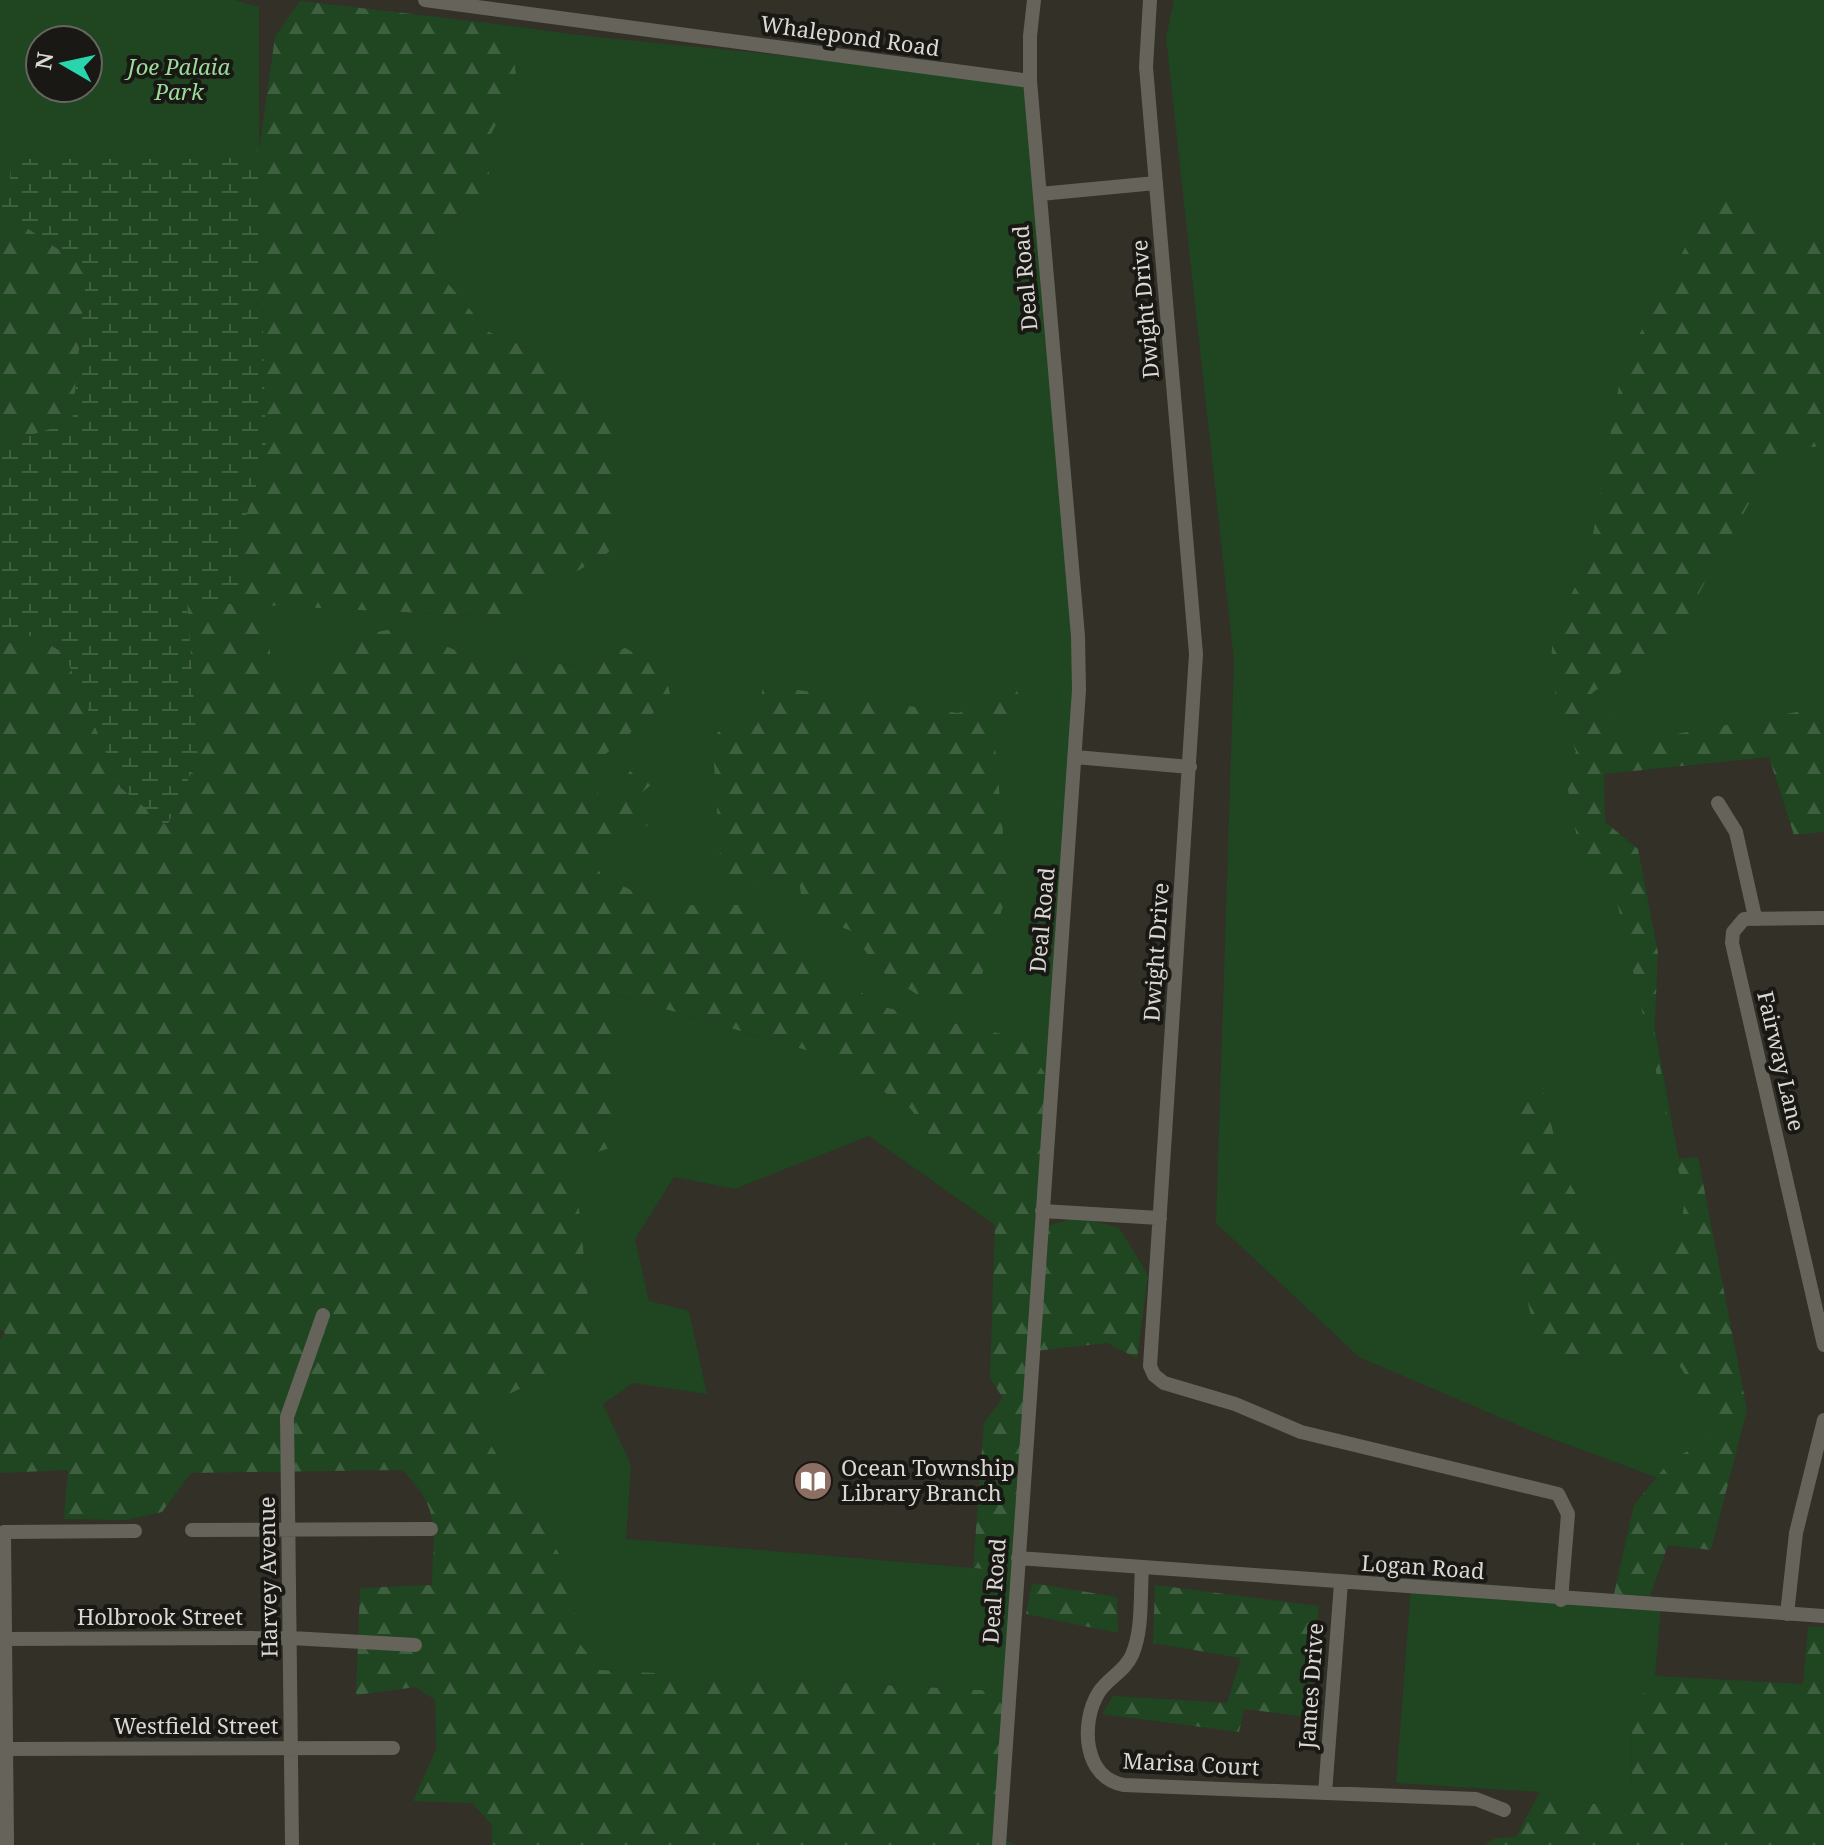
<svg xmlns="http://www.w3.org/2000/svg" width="1824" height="1845" font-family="'Noto Serif',serif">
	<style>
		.green { fill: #1f4620; fill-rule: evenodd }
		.forest { fill: url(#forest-firs) }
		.wetland { fill: url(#wetland-marsh) }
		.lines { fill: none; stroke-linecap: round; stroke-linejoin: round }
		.minor { stroke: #66645a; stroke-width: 14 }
		.labels { text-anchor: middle; stroke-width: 8; stroke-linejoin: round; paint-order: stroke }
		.street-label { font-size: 22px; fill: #d9d8d2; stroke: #191814 }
		.park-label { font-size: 22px; font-style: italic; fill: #9bdb9a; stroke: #191814 }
		.poi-label { font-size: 22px; fill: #d9d8d2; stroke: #191814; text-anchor: start }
	</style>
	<defs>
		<pattern id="forest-firs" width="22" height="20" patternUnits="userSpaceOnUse" patternTransform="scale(2)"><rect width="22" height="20" fill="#1f4620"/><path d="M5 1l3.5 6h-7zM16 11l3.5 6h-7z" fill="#3f6040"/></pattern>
		<pattern id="wetland-marsh" width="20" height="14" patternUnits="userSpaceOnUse" patternTransform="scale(2)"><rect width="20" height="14" fill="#1f4620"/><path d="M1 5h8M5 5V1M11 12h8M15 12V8" fill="none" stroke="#3f6040"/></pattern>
	</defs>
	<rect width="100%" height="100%" fill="#323027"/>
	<path class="green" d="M0,0H234L259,7V150L226,159H11L10,180L0,190ZM40,40H88V88H40Z
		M1174,0H1824V707L1579,773L1626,870L1732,1453L1677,1485L1534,1432L1359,1357L1216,1223L1234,661L1166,38Z
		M489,23L586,36L1031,80L1080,654L1049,1081L1024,1039L879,1006L751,905H661L601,875L596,862L647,825L626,804L601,816L593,764L670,698L625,648L581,665L481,661L401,627L349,638L296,697L270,665V624L240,620V604L500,617L534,351L489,332L434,267L436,230L492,189L484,148L517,83L512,43Z
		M609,993L823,1055L910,1108L995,1225L869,1136L735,1189L674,1177L635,1239L649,1301L689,1311L707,1394L633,1383L603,1404L631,1465L626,1539L1022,1572L1016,1692L600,1670L580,1645L570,1571L477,1425L488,1404L594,1354L574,1159L615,1145Z
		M1411,1587L1661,1607L1655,1676L1632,1711L1631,1812L1540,1792L1396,1783Z"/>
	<path class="forest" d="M300,1L489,23L512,43L517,83L484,148L492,189L436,230L434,267L489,332L534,351L617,415L609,552L501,617L241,604L240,619L270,624V665L296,697L349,638L401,627L481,661L581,665L625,648L664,669L671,698L594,764L601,815L630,771L651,785L627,804L648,825L596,862L601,875L661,905H751L879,1006L1024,1039L1049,1081L1043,1227L1079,1217L1119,1228L1148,1275L1137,1358L1107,1343L1035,1351L1022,1572L973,1568L984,1423L1003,1398L990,1378L995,1225L910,1108L823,1055L610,993L615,1146L574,1160L594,1354L488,1404L478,1425L570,1571L580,1644L600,1670L1016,1692L1003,1840L1017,1845H492V1825L472,1803L413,1801L436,1750L435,1700L416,1687L356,1695L360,1588L432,1585C433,1532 443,1510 402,1470L191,1473L162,1512L126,1520L64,1519L68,1470L0,1473V1339L5,1333L0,1329V646L33,635L64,653L121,788L167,825L198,758L187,601L240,604V533L266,457L259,150L275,37Z
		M1732,189L1765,237L1824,239V446L1779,450L1699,593L1688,624L1592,693L1633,742L1824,707V832L1794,835L1769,757L1604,774L1605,822L1638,849L1658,953L1654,1038L1679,1159L1698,1157L1747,1410L1711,1550L1668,1545L1647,1605L1612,1603L1634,1505L1670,1461L1711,1438L1707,1409L1676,1360L1572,1362L1533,1325L1516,1249L1513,1226L1517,1132L1524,1076L1541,1081L1562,1170L1623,1277L1682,1221L1685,1198L1612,880L1579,849L1564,768L1576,752L1550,677L1553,634L1589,557L1622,368L1714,192Z
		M8,215L87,268L72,422L0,445V220Z
		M763,685L958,713L1017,691L1023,707L994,734L1008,889L973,1005L921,997L875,967L854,932L803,912L799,878L772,893L753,879L722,887L714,763L707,744L727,723L757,725Z
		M1032,1583L1117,1597L1118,1633L1026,1614Z
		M1155,1585L1319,1606L1308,1717L1244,1709L1239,1732L1102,1714L1113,1696L1227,1703L1241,1658L1153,1643Z
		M1808,1627H1824V1845H1485L1496,1838L1516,1837L1540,1792L1631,1812L1632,1711L1655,1676L1803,1684Z"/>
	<path class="wetland" d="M259,150L266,457L240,533V604L187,602L198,758L167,826L121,788L64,653L33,635L0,646V445L72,422L87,269L8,215L0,220V190L10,180L11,159H226Z"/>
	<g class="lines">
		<path class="minor" d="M425,0L1030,81
			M1150,0L1146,67L1196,654L1150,1366L1154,1375L1164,1383L1235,1404L1301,1432L1558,1494L1568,1514L1561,1600
			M1040,194L1156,183
			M1075,757L1190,767
			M1718,803L1736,832L1755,917
			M1824,918L1744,919L1733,932L1732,943L1824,1345
			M1042,1211L1160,1218
			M192,1530L431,1529
			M1018,1558L1824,1616
			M1142,1568C1140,1595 1143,1630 1132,1655C1125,1671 1108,1678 1099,1692C1080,1722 1083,1778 1124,1785L1476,1799L1504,1810
			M1787,1614L1796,1533L1824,1420
			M0,1639L291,1638L415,1645
			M1,1749L393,1748
			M1325,1793L1341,1583
			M7,1845L4,1532L135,1531
			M292,1845L287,1417L323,1315
			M999,1845L1079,690L1078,636L1030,81V36L1034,0"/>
	</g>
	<defs>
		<g id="library-disc" transform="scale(2)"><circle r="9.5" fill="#8d6e63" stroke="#191814"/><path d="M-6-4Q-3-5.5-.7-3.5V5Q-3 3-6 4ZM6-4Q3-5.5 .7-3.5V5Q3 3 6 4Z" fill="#fff"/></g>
	</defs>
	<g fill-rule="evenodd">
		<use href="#library-disc" x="813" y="1481"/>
	</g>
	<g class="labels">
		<g class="street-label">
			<text transform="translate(850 36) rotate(8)" y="8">Whalepond Road</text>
			<text transform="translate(1025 278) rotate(-95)" y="8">Deal Road</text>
			<text transform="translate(1145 309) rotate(-95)" y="8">Dwight Drive</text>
			<text transform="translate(1042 920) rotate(-85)" y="8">Deal Road</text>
			<text transform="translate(1156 952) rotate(-86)" y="8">Dwight Drive</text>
			<text transform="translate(1781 1061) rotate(77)" y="8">Fairway Lane</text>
			<text transform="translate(1423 1567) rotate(4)" y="8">Logan Road</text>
			<text transform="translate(268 1577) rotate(-91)" y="8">Harvey Avenue</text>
			<text transform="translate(994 1591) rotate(-86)" y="8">Deal Road</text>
			<text x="160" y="1625">Holbrook Street</text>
			<text transform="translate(1311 1686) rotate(-86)" y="8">James Drive</text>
			<text x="196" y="1734">Westfield Street</text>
			<text transform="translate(1191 1764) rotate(3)" y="8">Marisa Court</text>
		</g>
		<g class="park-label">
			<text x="179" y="75">Joe Palaia<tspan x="179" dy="25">Park</tspan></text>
		</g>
		<g class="poi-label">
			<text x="841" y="1476">Ocean Township<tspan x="841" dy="25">Library Branch</tspan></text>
		</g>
	</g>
	<g transform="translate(64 64) rotate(279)"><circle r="38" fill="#191814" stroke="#666560" stroke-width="2"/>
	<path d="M0-6L14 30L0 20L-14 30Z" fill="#29d5ad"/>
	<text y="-12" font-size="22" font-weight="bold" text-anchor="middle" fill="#d9d8d2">N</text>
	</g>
</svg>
